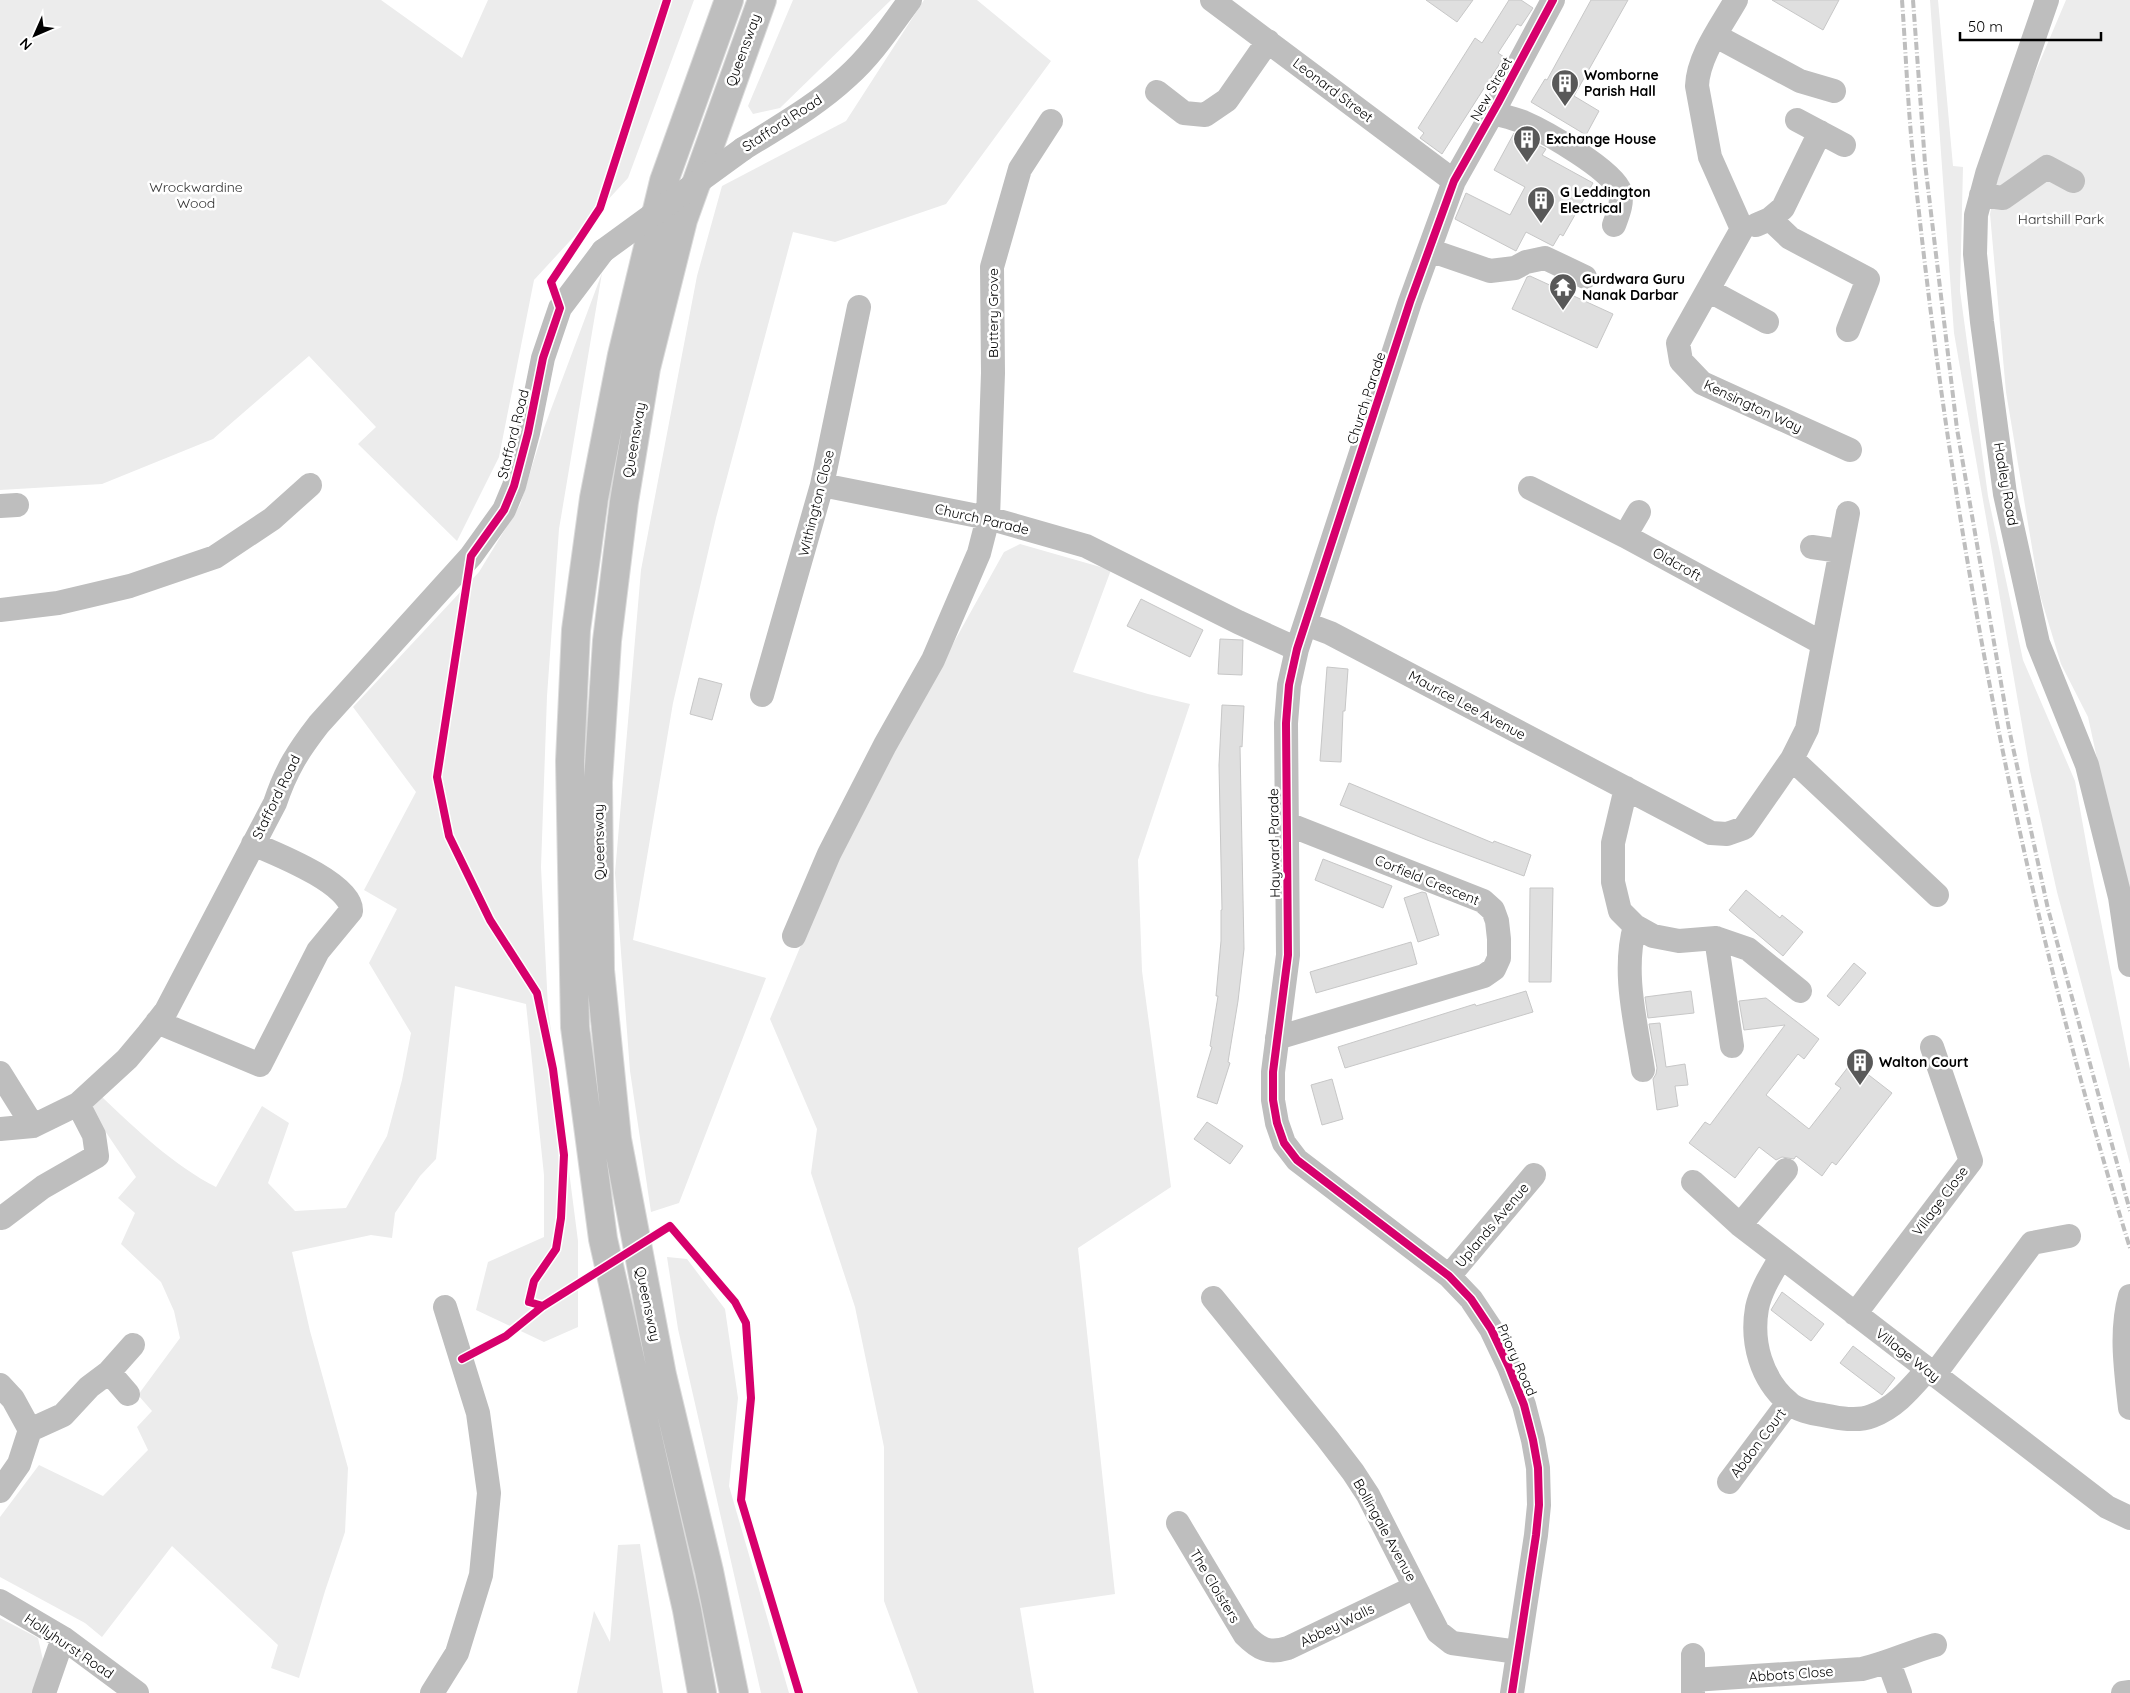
<svg xmlns="http://www.w3.org/2000/svg" width="2130" height="1693" font-family="Quicksand,sans-serif">
	<style>
		.green { fill: #ececec }
		.building { fill: #dfdfdf; stroke: #c7c7c7 }
		.lines { fill: none; stroke-linecap: round; stroke-linejoin: round }
		.highway-casing { stroke: #dbdbdb; stroke-width: 30 }
		.minor { stroke: #bebebe; stroke-width: 24 }
		.highway { stroke: #bebebe; stroke-width: 28 }
		.rail { stroke: #bebebe; stroke-width: 4; stroke-dasharray: 8 2.5 1 2.5; stroke-linecap: butt }
		.minor-bridge { stroke: #bebebe; stroke-width: 24 }
		.cycleway-casing { stroke: #fff; stroke-width: 11 }
		.cycleway { stroke: #d6006c; stroke-width: 8 }
		.labels { text-anchor: middle; stroke-width: 5; stroke-linejoin: round; paint-order: stroke }
		.street-label { font-size: 14px; fill: #000; stroke: #fff }
		.poi-label { font-size: 14px; font-weight: bold; fill: #000; stroke: #fff; text-anchor: start }
		.park-label { font-size: 14px; fill: #333; stroke: #fff }
	</style>
	<rect width="100%" height="100%" fill="#fff"/>
	<path class="green" d="M0,0H381L462,58L488,0H694L628,178L534,280L499,457L457,541L358,444L376,427L309,356L213,439L102,484L0,490Z
		M793,0H891L780,108L753,114L748,106Z
		M924,0H977L1051,61L946,204L835,242L793,232L716,518L673,703L633,940L766,978L679,1203L651,1212L630,1071L615,873L641,570L697,276L722,186L846,121Z
		M1930,0H1938L1953,166L1963,167L1960,291L1988,496L2023,660L2075,781L2093,881L2130,1069V1164L2057,892L2030,771L1954,333Z
		M2066,0H2130V910L2088,717L2061,664L2040,595L2006,392L1990,214L2006,141Z
		M602,273L559,529L547,696L541,867L548,1008L578,1241V1327L544,1342L476,1310L488,1262L544,1237V1175L526,1004L455,986L436,1159L420,1176L395,1213L392,1238L371,1235L292,1252L310,1331L348,1468L345,1532L325,1591L299,1678L271,1668L278,1645L172,1546L102,1637L85,1623L0,1577V1517L39,1465L103,1496L148,1450L137,1427L152,1411L138,1395L180,1338L174,1311L161,1282L121,1244L135,1213L118,1198L136,1177L89,1107L102,1097C137,1130 173,1165 216,1187L262,1106L289,1123L268,1183L295,1211L346,1208L387,1136L402,1080L411,1033L369,963L397,909L364,890L416,792L353,707L479,572L520,505L544,428Z
		M1020,544L1111,570L1073,672L1148,694L1190,704L1138,860L1142,971L1171,1187L1078,1248L1115,1594L1020,1608L1034,1693H918L884,1601V1447L855,1307L811,1173L817,1129L770,1019L848,833L1004,552Z
		M667,1257L687,1259L725,1309L738,1398L729,1486L789,1693H761L678,1329Z
		M640,1544L663,1693H577L594,1611L610,1642L618,1545Z
		M0,1618L38,1638L43,1660L32,1693H0Z"/>
	<path class="building" d="M1426,0H1473L1457,22Z
		M1509,0H1521L1533,8L1521,26L1517,24L1498,53L1504,57L1442,154L1420,138L1424,133L1418,128L1475,38L1482,43Z
		M1591,0H1628L1574,96L1599,111L1586,135L1531,102L1545,79L1547,80Z
		M1772,0H1839L1823,30Z
		M1514,133L1546,149L1542,155L1593,183L1563,236L1560,234L1553,246L1526,232L1516,251L1455,219L1466,193L1510,215L1525,187L1494,170Z
		M1530,276L1613,314L1597,348L1512,309L1527,277Z
		M1141,599L1203,630L1190,657L1127,626Z
		M1220,639L1243,640L1242,675L1218,674Z
		M1327,667L1348,669L1345,711H1343L1341,762L1320,761Z
		M699,678L722,684L712,720L690,714Z
		M1222,705L1244,706L1242,747L1240,746L1244,949L1238,1001L1228,1062L1230,1063L1217,1104L1197,1097L1212,1047L1210,1046L1218,996H1216L1221,941V910H1222L1219,765Z
		M1349,783L1493,843L1494,841L1531,855L1524,876L1427,840L1340,805Z
		M1323,859L1392,886L1383,908L1315,880Z
		M1530,888H1553L1551,982H1529Z
		M1746,890L1780,918L1782,915L1803,932L1783,956L1729,910Z
		M1422,892L1426,893L1439,935L1418,942L1404,898Z
		M1411,942L1417,964L1316,993L1310,972Z
		M1854,963L1866,973L1839,1006L1827,996Z
		M1526,991L1533,1012L1345,1068L1338,1047L1475,1004L1476,1006Z
		M1691,991L1694,1013L1648,1018L1645,997Z
		M1766,998L1819,1039L1804,1059L1798,1054L1766,1095L1809,1129L1841,1088L1835,1084L1852,1062L1892,1093L1836,1165L1832,1162L1822,1176L1796,1156L1794,1159L1782,1157L1776,1160L1759,1147L1735,1178L1689,1143L1705,1122L1710,1125L1785,1025L1744,1030L1739,1001Z
		M1660,1023L1666,1067L1685,1064L1688,1085L1675,1086L1678,1106L1657,1110L1653,1079L1656,1074L1657,1068L1649,1024Z
		M1332,1079L1343,1119L1322,1125L1311,1085Z
		M1207,1122L1243,1146L1230,1164L1194,1139Z
		M1782,1292L1824,1324L1811,1341L1771,1310Z
		M1853,1346L1895,1378L1882,1395L1840,1363Z"/>
	<g class="lines">
		<g class="highway-casing">
			<path id="highway" d="M702,1693L687,1610L603,1239L575,1027L570,761L576,630L594,498L622,355L664,181L729,0
				M734,1693L709,1571L662,1375L617,1139L600,970L598,782L607,641L624,502L646,368L683,220L762,0"/>
		</g>
		<path class="minor" d="M1212,0L1454,181
			M1736,0C1722,25 1698,56 1697,86L1710,157L1742,229
			M2047,0L1987,174L1976,215L1975,254L1982,322L2005,494L2038,643L2087,765L2120,897L2130,965
			M1716,36L1800,81L1834,91
			M1157,92L1184,113L1205,115L1227,100L1268,41
			M1493,113C1503,116 1513,118 1523,122C1544,131 1613,170 1620,191C1623,203 1618,214 1614,225
			M1797,120L1844,145
			M743,149C778,127 816,106 847,77C872,55 890,27 910,0
			M1981,195L2003,198L2047,167L2073,181
			M1770,219L1790,238L1868,279L1848,330
			M1756,225L1770,219L1783,208L1820,132
			M1742,229L1678,343L1681,361L1702,383L1850,450
			M1429,250L1490,271L1515,268L1526,262L1545,258L1585,277
			M1708,290L1767,322
			M822,485L988,518L1086,546L1238,622L1297,649
			M1530,488L1625,536L1822,643
			M0,506L17,505
			M1625,536L1639,512
			M1812,547L1840,551
			M0,610L58,603L130,586L215,557L272,519L310,485
			M1306,624L1330,633L1711,833L1727,834L1744,828L1792,759L1807,729L1848,513
			M762,695L822,485L859,307
			M1792,759L1937,895
			M1626,788L1613,843V882L1620,911L1635,926L1653,936L1679,941L1716,938L1748,949L1800,991
			M1635,926C1622,972 1636,1023 1643,1070
			M794,936L829,854L885,745L933,660L979,553L988,518L993,373L992,267L1020,169L1051,121
			M1716,938L1732,1046
			M157,1022L260,1065L318,951L351,911C353,884 274,853 253,844
			M1277,1038L1484,976L1494,969L1499,958V939L1497,921L1493,910L1483,901L1285,823
			M0,1073L33,1126
			M0,1129L33,1126L78,1104L127,1059L148,1034L166,1011L275,803C286,770 298,751 319,724L471,556L504,510L514,486L528,433L543,358L560,308L603,251
			M1693,1182L1740,1225L2107,1507L2130,1518
			M2,1218L43,1187L97,1156L94,1135L78,1104
			M1740,1225L1786,1170
			M1781,1257C1772,1273 1761,1289 1757,1308C1751,1342 1761,1379 1788,1402C1796,1410 1813,1414 1823,1415C1838,1418 1857,1422 1872,1416C1896,1407 1911,1388 1927,1370
			M1449,1276L1534,1175
			M2130,1296C2120,1332 2126,1371 2130,1408
			M1213,1298L1327,1438L1353,1472L1368,1495L1438,1632L1452,1643L1518,1652
			M1855,1314L1971,1161L1932,1047
			M109,1372L128,1394
			M1934,1375L2032,1243L2069,1236
			M0,1385L13,1399L30,1430
			M1729,1482L1788,1403
			M0,1491L19,1464L30,1430L63,1415L89,1387L109,1372L133,1345
			M1178,1523L1245,1635C1259,1649 1268,1654 1288,1648L1415,1587
			M0,1601L63,1638L137,1693
			M1889,1663L1900,1693
			M1693,1680L1862,1669C1888,1663 1910,1652 1935,1645
			M44,1693L63,1638
			M432,1693L457,1653L481,1575L489,1493L478,1413L445,1307
			M1512,1693L1536,1535L1539,1505L1538,1468L1533,1440L1524,1405L1509,1367L1491,1329L1471,1299L1449,1276L1297,1160L1284,1143L1277,1123L1273,1100V1072L1288,955L1286,723L1289,685L1297,649L1410,302L1454,181L1498,103L1553,0
			M1693,1693V1655
			M2123,1693L2130,1692"/>
		<use href="#highway" class="highway"/>
		<path class="rail" d="M1902,0C1906,55 1908,111 1914,166C1952,532 2020,896 2130,1248
			M1913,0L1925,163L1957,429L2009,729L2048,909L2130,1211"/>
		<path class="minor-bridge" d="M603,251L743,149"/>
		<g class="cycleway-casing">
			<path id="cycleway" d="M667,0L600,208L551,282L560,308L543,358L528,433L514,486L504,510L471,556L437,777L449,836L490,920L537,993L553,1069L564,1155L561,1218L556,1249L534,1281L529,1302L543,1306L670,1226L735,1302L746,1323L751,1398L741,1500L799,1693
				M462,1359L506,1336L543,1306
				M1512,1693L1536,1535L1539,1505L1538,1468L1533,1440L1524,1405L1509,1367L1491,1329L1471,1299L1449,1276L1297,1160L1284,1143L1277,1123L1273,1100V1072L1288,955L1286,723L1289,685L1297,649L1410,302L1454,181L1498,103L1553,0"/>
		</g>
		<use href="#cycleway" class="cycleway"/>
	</g>
	<defs>
		<g id="building-pin" transform="scale(1.4375)"><path d="M0 17L-7.5 6A9.5 9.5 0 1 1 7.5 6Z" fill="#595959" stroke="#fff"/><path d="M-4-6H4V6H1V3H-1V6H-4ZM-2.5-4.3h1.7v1.8h-1.7ZM.8-4.3h1.7v1.8H.8ZM-2.5-1h1.7V.8h-1.7ZM.8-1h1.7V.8H.8Z" fill="#fff"/></g>
		<g id="temple-pin" transform="scale(1.4375)"><path d="M0 17L-7.5 6A9.5 9.5 0 1 1 7.5 6Z" fill="#595959" stroke="#fff"/><path d="M0-6L5-2H3V0L6.5 2.5H4V6H1.5V3h-3V6H-4V2.5H-6.5L-3 0V-2H-5Z" fill="#fff"/></g>
	</defs>
	<g fill-rule="evenodd">
		<use href="#building-pin" x="1565" y="83"/>
		<use href="#building-pin" x="1527" y="139"/>
		<use href="#building-pin" x="1541" y="200"/>
		<use href="#temple-pin" x="1563" y="287"/>
		<use href="#building-pin" x="1860" y="1062"/>
	</g>
	<g class="labels">
		<g class="street-label">
			<text transform="translate(743 50) rotate(-70)" y="5">Queensway</text>
			<text transform="translate(1491 89) rotate(-61)" y="5">New Street</text>
			<text transform="translate(1333 90) rotate(37)" y="5">Leonard Street</text>
			<text transform="translate(782 123) rotate(-33)" y="5">Stafford Road</text>
			<text transform="translate(993 313) rotate(-90)" y="5">Buttery Grove</text>
			<text transform="translate(1366 398) rotate(-72)" y="5">Church Parade</text>
			<text transform="translate(1753 406) rotate(25)" y="5">Kensington Way</text>
			<text transform="translate(513 434) rotate(-76)" y="5">Stafford Road</text>
			<text transform="translate(634 440) rotate(-80)" y="5">Queensway</text>
			<text transform="translate(2006 484) rotate(80)" y="5">Hadley Road</text>
			<text transform="translate(816 503) rotate(-76)" y="5">Withington Close</text>
			<text transform="translate(982 519) rotate(13)" y="5">Church Parade</text>
			<text transform="translate(1677 564) rotate(29)" y="5">Oldcroft</text>
			<text transform="translate(1467 705) rotate(28)" y="5">Maurice Lee Avenue</text>
			<text transform="translate(276 797) rotate(-64)" y="5">Stafford Road</text>
			<text transform="translate(599 842) rotate(-91)" y="5">Queensway</text>
			<text transform="translate(1274 843) rotate(-91)" y="5">Hayward Parade</text>
			<text transform="translate(1427 880) rotate(22)" y="5">Corfield Crescent</text>
			<text transform="translate(1940 1201) rotate(-53)" y="5">Village Close</text>
			<text transform="translate(1492 1225) rotate(-50)" y="5">Uplands Avenue</text>
			<text transform="translate(648 1304) rotate(78)" y="5">Queensway</text>
			<text transform="translate(1908 1355) rotate(38)" y="5">Village Way</text>
			<text transform="translate(1517 1360) rotate(66)" y="5">Priory Road</text>
			<text transform="translate(1758 1443) rotate(-53)" y="5">Abdon Court</text>
			<text transform="translate(1385 1530) rotate(61)" y="5">Bollingale Avenue</text>
			<text transform="translate(1215 1586) rotate(59)" y="5">The Cloisters</text>
			<text transform="translate(1337 1625) rotate(-26)" y="5">Abbey Walls</text>
			<text transform="translate(69 1646) rotate(34)" y="5">Hollyhurst Road</text>
			<text transform="translate(1791 1674) rotate(-4)" y="5">Abbots Close</text>
		</g>
		<g class="poi-label">
			<text x="1584" y="80">Womborne<tspan x="1584" dy="16">Parish Hall</tspan></text>
			<text x="1546" y="144">Exchange House</text>
			<text x="1560" y="197">G Leddington<tspan x="1560" dy="16">Electrical</tspan></text>
			<text x="1582" y="284">Gurdwara Guru<tspan x="1582" dy="16">Nanak Darbar</tspan></text>
			<text x="1879" y="1067">Walton Court</text>
		</g>
		<g class="park-label">
			<text x="196" y="192">Wrockwardine<tspan x="196" dy="16">Wood</tspan></text>
			<text x="2061" y="224">Hartshill Park</text>
		</g>
	</g>
	<g transform="translate(35 35) rotate(225)" stroke="#ffffff" stroke-width="4" paint-order="stroke">
	<path d="M0-4L9 19L0 12L-9 19Z" fill="#000000"/>
	<text y="-8" font-size="14" font-weight="bold" text-anchor="middle" fill="#000000">N</text>
	</g>
	<path d="M1960 32v8h141v-8" fill="none" stroke="#000000" stroke-width="2.5"/>
	<text x="1968" y="32" font-size="15" fill="#000000" stroke="#ffffff" stroke-width="4" paint-order="stroke">50 m</text>
</svg>
